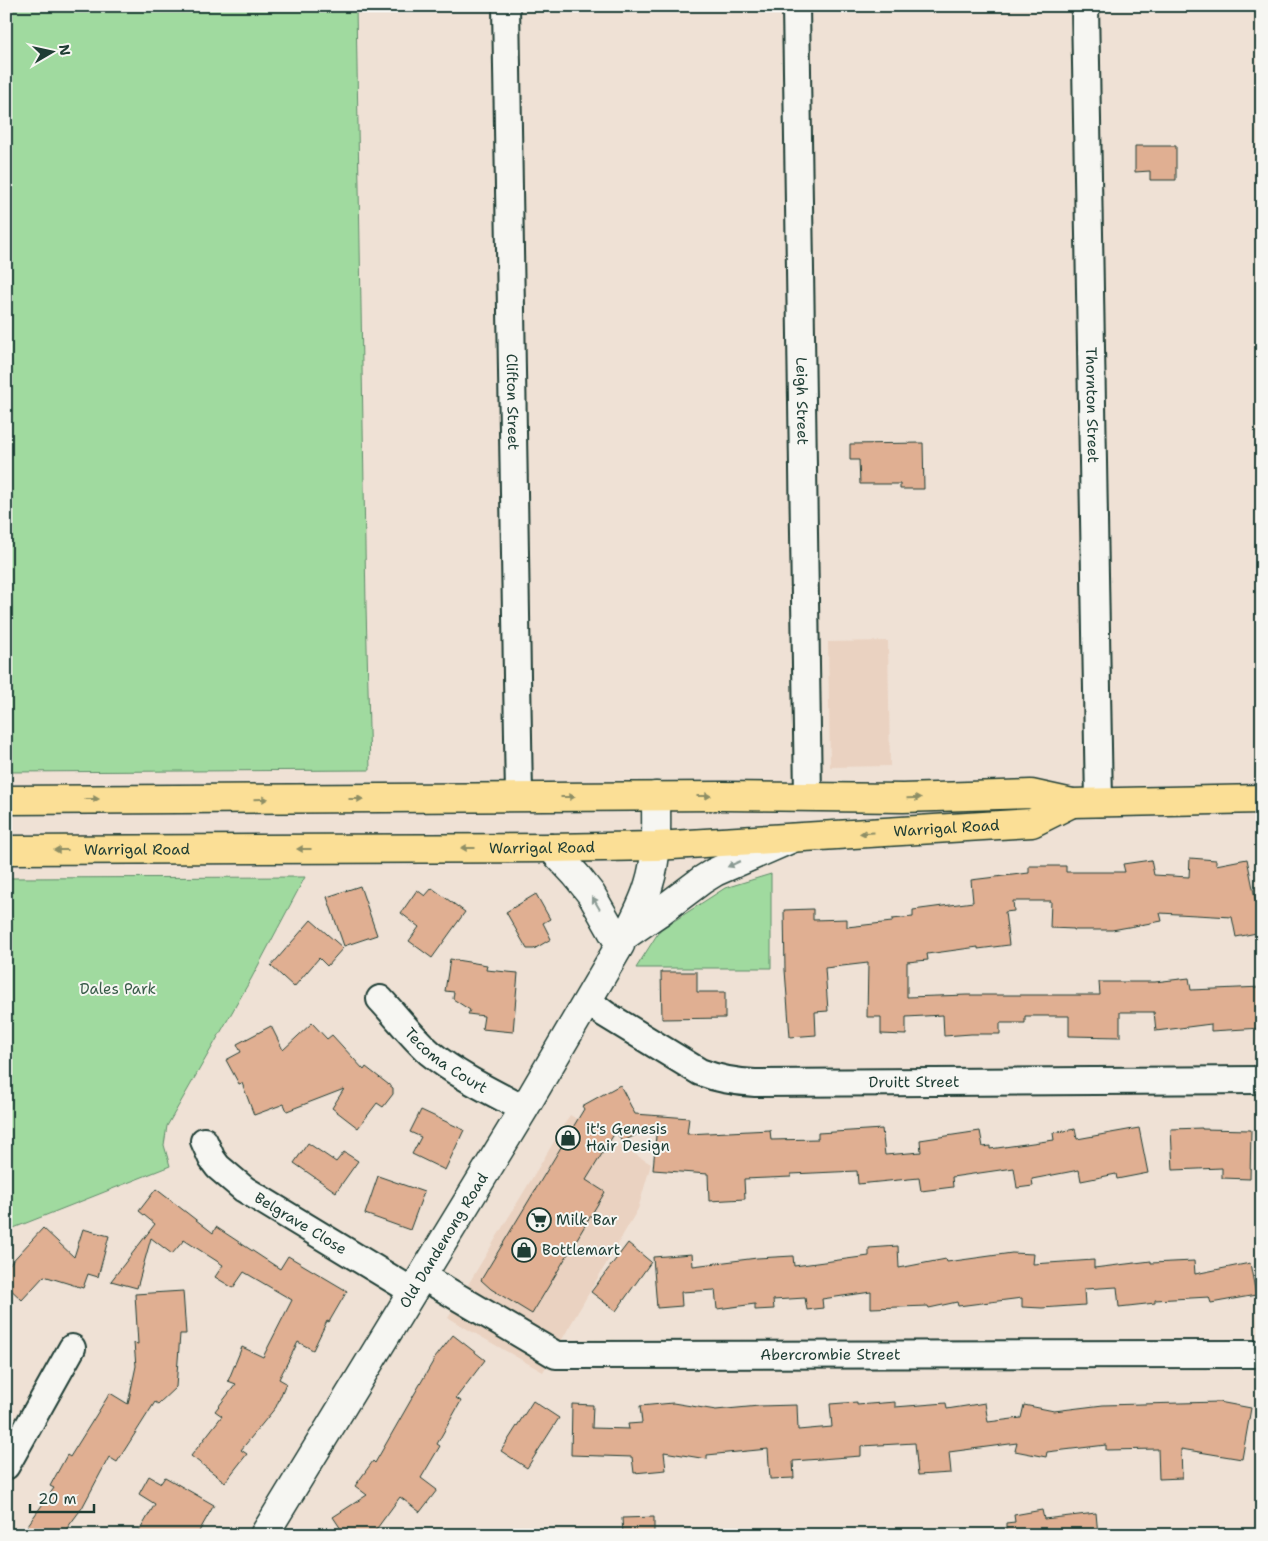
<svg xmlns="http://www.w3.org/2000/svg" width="1268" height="1541" font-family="'Shantell Sans',sans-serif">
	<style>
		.built { fill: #ead2c1 }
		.green { fill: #a0da9f; stroke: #608c6a }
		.building { fill: #e0af92; stroke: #1f3d34 }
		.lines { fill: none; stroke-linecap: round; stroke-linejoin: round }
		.minor-casing { stroke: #1f3d34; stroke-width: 30 }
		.secondary-casing { stroke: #1f3d34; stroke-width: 31 }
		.trunk-casing { stroke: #1f3d34; stroke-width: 31 }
		.minor { stroke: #f6f6f2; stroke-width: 26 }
		.secondary { stroke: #f6f6f2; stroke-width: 28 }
		.trunk { stroke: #fbdf96; stroke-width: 28 }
		.oneway { fill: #8d8e65 }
		.oneway2 { fill: #8a9a93 }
		.labels { text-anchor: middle; stroke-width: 4; stroke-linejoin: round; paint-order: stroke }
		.street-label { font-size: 15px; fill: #1f3d34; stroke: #f6f6f2 }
		.park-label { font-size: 15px; fill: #395c49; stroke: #f6f6f2 }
		.poi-label { font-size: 15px; fill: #1f3d34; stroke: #f6f6f2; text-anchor: start }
	</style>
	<rect width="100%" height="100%" fill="#efe1d5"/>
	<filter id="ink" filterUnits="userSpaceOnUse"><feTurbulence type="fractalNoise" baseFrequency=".02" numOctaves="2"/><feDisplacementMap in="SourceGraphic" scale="10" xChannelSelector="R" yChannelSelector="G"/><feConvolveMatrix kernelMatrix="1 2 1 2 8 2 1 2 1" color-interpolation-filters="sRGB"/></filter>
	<g filter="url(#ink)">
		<path class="built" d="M888,641L890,766L830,767L828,642Z
			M570,1115L651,1164L638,1209L543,1372L448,1318Z"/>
		<path class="green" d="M6,6H356L366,606L370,770L6,772Z
			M771,874V968H636L660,930L725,888Z
			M305,877L251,979L167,1126L164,1145L170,1166L6,1231V878Z"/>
		<path class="building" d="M1135,146H1176V180H1150V171L1135,172Z
			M923,443L924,489H900V484H860L859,460H850V444Z
			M1190,858L1216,860V865L1247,859L1262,932L1236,937L1232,917L1160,913L1162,921L1112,930H1074V929L1050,928L1051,901H1013L1014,911L1005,912L1009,945L978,949V947L927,954L928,960L907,962V997L967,995H1100L1099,982H1155L1189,978L1191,990L1262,987V1028L1211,1031V1024L1156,1031L1154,1012H1120V1037L1069,1036V1016H1025V1023H1000V1034H971L944,1036L943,1015L906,1017V1035L881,1034V1017H867L868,963L825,968L828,1011L815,1012L816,1035L790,1037L785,970L784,910L813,909V920L847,919V927L892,922V919L913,917V910L973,902L971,880L1029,873V866H1066V872H1125L1123,864L1151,860L1154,875L1189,877Z
			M360,886L377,935L344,946L327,897Z
			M432,888L465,912L432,958L409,941L419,927L401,913L417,890L425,896Z
			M536,894L550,919L543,923L551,939L534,949H527L506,912Z
			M311,920L343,948L327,966L319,958L294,987L271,966Z
			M450,959L487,965L486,970L518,973L513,1032L482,1029L484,1016L468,1014L470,1010L453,999L454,992L445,991Z
			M661,972H697V992H725V1018L662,1019Z
			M312,1023L327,1039L332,1035L364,1070L366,1067L393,1088V1094L383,1107L377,1103L358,1128L332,1108L344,1089L287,1111L284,1104L254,1115L242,1083L239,1084L226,1060L241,1052L237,1044L271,1026L283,1050Z
			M620,1085L635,1114L689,1118L687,1134L770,1130L771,1140L818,1139V1133L882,1129L885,1155L921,1152L920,1140L980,1131L983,1147L990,1146V1149L1054,1140L1053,1133L1075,1129L1077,1139L1139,1128L1148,1173L1117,1179L1116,1174L1081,1181L1079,1170L1032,1179L1033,1186L1017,1188L1014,1168L952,1177L953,1187L921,1191L919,1178L858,1184L857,1171L791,1174V1177L744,1179L745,1199L709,1201L708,1174L653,1170L657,1124L622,1142L616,1131L586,1180L605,1192L532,1314L491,1289L481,1280L584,1109L582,1106Z
			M421,1110L464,1130L445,1170L412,1154L421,1137L410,1132Z
			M1202,1128V1129L1251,1130L1250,1179L1222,1178V1168L1173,1170L1171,1129Z
			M308,1143L336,1162L344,1152L358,1161L336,1192L294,1163Z
			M378,1176L424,1192L410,1230L365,1214Z
			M156,1189L213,1233L216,1227L280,1269L288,1256L347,1291L329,1322L327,1321L313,1350L298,1342L279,1379L286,1383L276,1407L241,1450L247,1454L225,1482L191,1456L222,1416L215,1411L236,1384L228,1381L242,1347L263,1357L292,1300L244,1272L233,1288L215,1277L223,1265L184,1240L172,1254L151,1238L137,1288L111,1281L155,1224L139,1211Z
			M43,1228L74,1257L83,1229L109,1236L98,1277L88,1274L83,1288L44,1276L22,1300L6,1285V1268Z
			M628,1243L651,1262L616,1311L591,1292Z
			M898,1246L899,1268L946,1259L947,1262L1012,1253L1034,1254L1033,1264L1094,1260V1268L1151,1261V1263L1194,1261L1195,1274L1250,1263L1256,1295L1211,1303L1209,1297L1155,1300V1303L1119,1307L1117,1287L1084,1289L1085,1305L1042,1308L1022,1307V1298L958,1306L957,1302L929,1308L928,1306L871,1308V1292L822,1299L823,1308L807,1310L805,1298L773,1300L774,1309L755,1310V1304L717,1309L715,1290L681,1292L682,1306L657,1308L653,1257L692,1254L693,1266L757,1258L793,1256L794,1266L869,1256V1248Z
			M183,1291L186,1334H180L176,1387L158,1404L155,1402L117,1462L109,1457L82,1508L62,1535H21L54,1488L50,1486L67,1455L70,1457L110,1393L128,1404L136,1366L134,1343L138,1344L135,1294Z
			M453,1335L485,1360L456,1398L461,1401L437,1444L440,1446L421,1478L437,1490L420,1512L400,1497L372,1535H345L333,1517L367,1495L355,1486L373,1461L375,1463L435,1358Z
			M533,1401L559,1418L527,1468L501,1451Z
			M857,1402V1405L895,1402V1407L946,1403L947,1409L985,1403L988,1422L1021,1418L1024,1405L1054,1411L1103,1405L1219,1402L1251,1408L1242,1459L1181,1449L1182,1478L1159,1479L1158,1449L1106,1450V1445L1047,1452L1046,1457L1015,1451L1017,1443L949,1452L951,1473L918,1475L915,1443L861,1446V1456L793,1461L794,1478L770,1479L768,1449L707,1455V1459L664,1452L666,1470L634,1473L632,1457L571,1455L572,1404L593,1405L592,1428L629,1429L628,1424L642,1423L640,1406L673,1403L716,1410L759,1406L797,1405L798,1430L832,1427L830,1404Z
			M149,1476L161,1483L165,1477L214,1505L197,1535H137L155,1504L139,1494Z
			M1042,1510L1044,1519L1096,1513L1098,1535H1006V1523L1015,1522L1014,1515Z
			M654,1517V1535H623L622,1518Z"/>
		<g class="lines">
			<g class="minor-casing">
				<g id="minor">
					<path id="s1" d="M506,6L519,797"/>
					<path id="s2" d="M796,6L808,796"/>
					<path id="s3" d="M1085,6L1099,803"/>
					<path id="s4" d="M380,999C397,1017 412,1037 430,1053C458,1076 492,1092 524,1109"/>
					<path id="s5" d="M588,1001L605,1014L700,1072C718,1079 736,1082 755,1083L1262,1080"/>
					<path id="s6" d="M204,1141L212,1159L218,1167L244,1189L412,1291"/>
					<path id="s7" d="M422,1276L556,1355L1262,1354"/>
					<path d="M6,1466L72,1348"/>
				</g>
			</g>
			<g class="secondary-casing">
				<g id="secondary">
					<path d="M627,934C635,918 644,902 649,884C658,856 656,826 656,796"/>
					<path d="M626,935L658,913L702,880L715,872L793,838"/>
					<path id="s8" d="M264,1535L524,1109L620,945L591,894L576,875L551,848"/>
				</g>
			</g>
			<g class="trunk-casing">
				<g id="trunk">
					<path d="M6,800L722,796L903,798L1031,794L1072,803L1262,799"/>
					<path id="s9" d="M6,850L551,848L656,846L1032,823L1072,803"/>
				</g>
			</g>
			<use href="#minor" class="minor"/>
			<use href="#secondary" class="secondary"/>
			<use href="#trunk" class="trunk"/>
		</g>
		<defs><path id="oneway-solid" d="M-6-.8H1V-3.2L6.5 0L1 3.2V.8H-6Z" transform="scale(1.25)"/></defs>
		<g class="oneway">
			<use href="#oneway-solid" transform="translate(704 796)"/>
			<use href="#oneway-solid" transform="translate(568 797)"/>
			<use href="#oneway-solid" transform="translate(914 798) rotate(-1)"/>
			<use href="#oneway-solid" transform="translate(92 799)"/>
			<use href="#oneway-solid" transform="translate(261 799) rotate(-1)"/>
			<use href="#oneway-solid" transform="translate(356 799)"/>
			<use href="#oneway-solid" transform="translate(867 833) rotate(177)"/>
			<use href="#oneway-solid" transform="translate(468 848) rotate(180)"/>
			<use href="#oneway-solid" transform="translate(304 849) rotate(180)"/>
			<use href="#oneway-solid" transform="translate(61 850) rotate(180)"/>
		</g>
		<g class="oneway2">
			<use href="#oneway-solid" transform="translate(734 864) rotate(156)"/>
			<use href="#oneway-solid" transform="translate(596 903) rotate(-120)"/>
		</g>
	</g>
	<defs>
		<g id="shop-ring" transform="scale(1.25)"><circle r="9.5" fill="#f6f6f2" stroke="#1f3d34" stroke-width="1.5"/><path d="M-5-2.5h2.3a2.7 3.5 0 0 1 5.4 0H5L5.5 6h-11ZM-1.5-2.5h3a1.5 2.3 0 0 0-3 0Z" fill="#1f3d34"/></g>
		<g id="supermarket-ring" transform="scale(1.25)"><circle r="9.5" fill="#f6f6f2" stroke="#1f3d34" stroke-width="1.5"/><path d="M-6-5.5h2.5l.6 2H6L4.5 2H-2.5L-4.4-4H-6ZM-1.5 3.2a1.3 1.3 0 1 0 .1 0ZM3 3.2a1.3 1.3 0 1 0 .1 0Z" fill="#1f3d34"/></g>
	</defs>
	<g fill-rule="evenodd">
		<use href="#shop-ring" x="568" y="1138"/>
		<use href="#supermarket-ring" x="539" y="1220"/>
		<use href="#shop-ring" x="524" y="1250"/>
	</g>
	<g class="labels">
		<g class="street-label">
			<text dy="5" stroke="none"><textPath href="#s2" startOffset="395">Leigh Street</textPath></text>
			<text dy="5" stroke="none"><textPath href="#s1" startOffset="396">Clifton Street</textPath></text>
			<text dy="5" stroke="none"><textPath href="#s3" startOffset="399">Thornton Street</textPath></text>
			<text dy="5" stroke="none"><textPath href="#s9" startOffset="941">Warrigal Road</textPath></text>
			<text dy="5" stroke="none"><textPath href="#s9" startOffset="536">Warrigal Road</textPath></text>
			<text dy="5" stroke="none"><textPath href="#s9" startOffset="131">Warrigal Road</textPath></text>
			<text dy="5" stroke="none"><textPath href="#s4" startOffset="91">Tecoma Court</textPath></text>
			<text dy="5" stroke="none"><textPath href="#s5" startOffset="348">Druitt Street</textPath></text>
			<text dy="5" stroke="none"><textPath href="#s6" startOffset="130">Belgrave Close</textPath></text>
			<text dy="5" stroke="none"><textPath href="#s8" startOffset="345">Old Dandenong Road</textPath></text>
			<text dy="5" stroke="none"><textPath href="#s7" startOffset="430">Abercrombie Street</textPath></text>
		</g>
		<g class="park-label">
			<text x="118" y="994">Dales Park</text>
		</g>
		<g class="poi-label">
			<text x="586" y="1134">it's Genesis<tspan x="586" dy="17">Hair Design</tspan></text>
			<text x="556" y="1225">Milk Bar</text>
			<text x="542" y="1255">Bottlemart</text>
		</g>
	</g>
	<rect width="1268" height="1541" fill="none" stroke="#f6f6f2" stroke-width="25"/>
	<rect x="12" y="12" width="1243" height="1516" fill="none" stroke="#1f3d34" stroke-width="2" filter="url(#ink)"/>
	<g transform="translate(52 52) rotate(81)" stroke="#f6f6f2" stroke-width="4" paint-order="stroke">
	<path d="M0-4L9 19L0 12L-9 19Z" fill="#1f3d34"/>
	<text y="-8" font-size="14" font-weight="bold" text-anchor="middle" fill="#1f3d34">N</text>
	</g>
	<path d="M30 1504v8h64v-8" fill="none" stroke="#1f3d34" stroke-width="2.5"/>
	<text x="38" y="1504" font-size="15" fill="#1f3d34" stroke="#f6f6f2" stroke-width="4" paint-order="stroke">20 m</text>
</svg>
